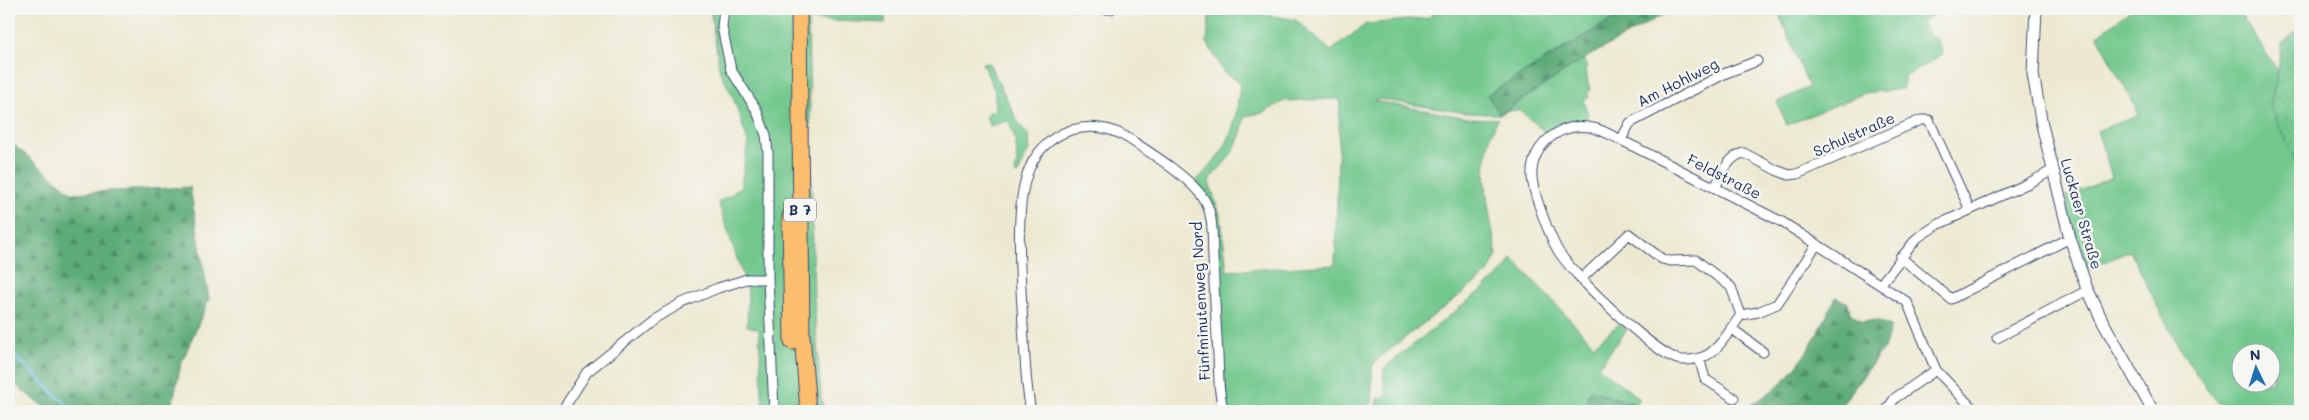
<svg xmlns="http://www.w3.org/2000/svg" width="2309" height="420" font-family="Mali,sans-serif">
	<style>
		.green { fill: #72c88d; stroke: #467c76; fill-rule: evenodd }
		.forest { fill: url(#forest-firs); stroke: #3c6e6b }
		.park { fill: url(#park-dots); stroke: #467c76 }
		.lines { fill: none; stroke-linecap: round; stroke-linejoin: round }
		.stream { stroke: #72bceb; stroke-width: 2.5 }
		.minor-casing { stroke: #3a4b6f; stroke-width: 11 }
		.tertiary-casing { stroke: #3a4b6f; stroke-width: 13 }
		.trunk-casing { stroke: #3a4b6f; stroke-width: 17 }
		.minor { stroke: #fff; stroke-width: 9 }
		.tertiary { stroke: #fff; stroke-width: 11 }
		.trunk { stroke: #fbbe6e; stroke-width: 15 }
		.labels { text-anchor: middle; stroke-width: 5; stroke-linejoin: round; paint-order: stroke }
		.shield { fill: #f6f6f2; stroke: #5d6b8a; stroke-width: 1 }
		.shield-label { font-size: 14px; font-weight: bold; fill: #1b2f5e }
		.street-label { font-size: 15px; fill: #1b2f5e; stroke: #f6f6f2 }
	</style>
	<defs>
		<pattern id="forest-firs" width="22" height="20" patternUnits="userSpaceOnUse" patternTransform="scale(1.25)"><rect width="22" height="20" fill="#5dac78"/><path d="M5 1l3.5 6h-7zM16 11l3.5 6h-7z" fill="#4c8c66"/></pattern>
		<pattern id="park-dots" width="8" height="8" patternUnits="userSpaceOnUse" patternTransform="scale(1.25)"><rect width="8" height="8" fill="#72c88d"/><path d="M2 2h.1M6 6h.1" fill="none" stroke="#5da376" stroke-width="1.8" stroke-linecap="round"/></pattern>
	</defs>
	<rect width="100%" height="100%" fill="#f6f6f2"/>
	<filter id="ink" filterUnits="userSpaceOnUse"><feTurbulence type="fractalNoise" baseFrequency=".02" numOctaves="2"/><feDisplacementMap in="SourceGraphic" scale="10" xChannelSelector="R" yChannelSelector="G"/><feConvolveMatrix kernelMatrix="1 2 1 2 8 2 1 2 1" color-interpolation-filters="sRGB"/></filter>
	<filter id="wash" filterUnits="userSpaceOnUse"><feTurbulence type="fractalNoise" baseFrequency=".0096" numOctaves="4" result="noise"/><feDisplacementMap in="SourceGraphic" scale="20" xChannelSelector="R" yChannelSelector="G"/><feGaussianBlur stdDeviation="1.12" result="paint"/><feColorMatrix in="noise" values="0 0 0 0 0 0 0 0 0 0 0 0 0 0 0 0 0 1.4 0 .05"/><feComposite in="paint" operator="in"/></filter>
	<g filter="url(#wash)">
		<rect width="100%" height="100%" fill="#ede9d1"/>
		<path class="green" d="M708,9H886L885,23L808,20L814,302L821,397L824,411H763L759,329L747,326L748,291L718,202L730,196L741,185L748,142L733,97L720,72L711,14Z
			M1437,9H1615L1622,13L1487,95L1501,114L1584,59L1587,66L1585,71L1590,90L1587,91L1589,97L1584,100L1588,116L1584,121L1568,123L1548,135L1521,111L1509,110L1500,114L1466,113L1378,99L1374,101L1467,118L1498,119C1475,162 1489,209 1497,255L1488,273L1379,358L1372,366V403L1348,411H1228L1226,401L1219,305L1209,203L1196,181C1231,146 1235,131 1240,83L1224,73L1207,42L1209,16L1262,14L1296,20L1331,51L1366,24L1428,18ZM1340,99L1335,265L1227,271L1221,218L1209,182C1214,172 1223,166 1229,157C1238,145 1242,131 1245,116L1263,113L1284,101Z
			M1777,9H1946L1922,21L1930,38L1936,37L1943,54L1905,77L1902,89L1865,93L1787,125L1777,102L1809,87Z
			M2132,9H2237L2278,71L2273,92L2300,176V411H2226C2183,366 2158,306 2130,251L2085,270L2080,258L2065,197L2112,177L2097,131L2139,114L2097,36ZM2242,352H2272V382H2242Z
			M986,62L989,63L1018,122L1028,135L1029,150L1024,159L1018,175L1015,174C1019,154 1016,140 1009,121L990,126L986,117L989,112H995V91L982,63Z
			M1512,258L1594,345L1619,324L1627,330L1598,367L1640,399L1636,404L1590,390L1589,411H1362L1377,407L1378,399L1387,396L1383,378L1384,368L1488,285L1506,269Z"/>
		<path class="forest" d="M1615,9H1673L1584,59L1500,114L1487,95L1621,15L1622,12Z
			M9,141L72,193L190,187L209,299L181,364L171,411H49L9,380Z
			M1836,297L1848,303L1850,313L1862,322L1876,320L1891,326L1885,346L1844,402L1833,411H1741C1755,402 1770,394 1782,382C1807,359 1821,326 1836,297Z
			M1590,390L1654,411H1589L1587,395Z"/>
		<path class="park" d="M2295,32H2300V176L2298,167L2270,106L2278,71L2281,45Z"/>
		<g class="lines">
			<path class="stream" d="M9,350L73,411"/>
		</g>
	</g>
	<g filter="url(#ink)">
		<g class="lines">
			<g class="minor-casing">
				<path id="minor" d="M724,9L722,27L731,70L756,109L766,135L768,153V279L774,411
					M1074,9H1111
					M1621,140L1630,123L1726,73L1757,61
					M1715,188C1722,174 1728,156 1744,153L1776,170L1789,175L1797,174L1921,120H1929L1970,210
					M1817,244L1777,304L1758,312L1741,315C1731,328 1719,351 1703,357C1696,360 1684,361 1677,359C1651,350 1570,273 1557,249C1549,234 1533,193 1532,177C1530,145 1562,120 1593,128C1603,130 1612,136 1621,140L1782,222L1907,302L1936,370L1975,411
					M1900,257L1951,299L2070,238
					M1582,278L1629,234L1662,259L1670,261L1696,260L1731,287L1741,315
					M1880,285L1917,238L1937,225L2029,183L2053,170
					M1731,328L1763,352
					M1997,338L2088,290
					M1699,358L1705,379L1734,398
					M562,411L587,372L653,319L682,303L718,288L747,279H768
					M1031,411C1025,383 1025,353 1023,325C1021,283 1013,203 1030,167C1038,149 1053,136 1071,130C1090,125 1109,127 1126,137C1148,151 1193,179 1205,201C1214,217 1212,238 1213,257C1214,289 1216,322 1218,355C1219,374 1218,393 1224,411
					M1886,411L1895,398L1936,370"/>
			</g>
			<g class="tertiary-casing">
				<path id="tertiary" d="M2036,9L2033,74L2042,125L2070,238L2086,286L2103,322L2153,411"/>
			</g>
			<g class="trunk-casing">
				<path id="trunk" d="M799,9L802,334L808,411
					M790,216L792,342"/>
			</g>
			<use href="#minor" class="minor"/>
			<use href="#tertiary" class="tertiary"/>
			<use href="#trunk" class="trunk"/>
		</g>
	</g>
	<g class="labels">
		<rect class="shield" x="784" y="198.5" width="32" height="23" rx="4"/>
		<g class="shield-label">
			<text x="800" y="215">B 7</text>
		</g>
		<g class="street-label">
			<text transform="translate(1678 83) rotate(-27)" y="5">Am Hohlweg</text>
			<text transform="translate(1854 135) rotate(-24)" y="5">Schulstraße</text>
			<text transform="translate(1724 177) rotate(27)" y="5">Feldstraße</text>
			<text transform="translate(2081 214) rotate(74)" y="5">Luckaer Straße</text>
			<text transform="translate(1201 301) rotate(-93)" y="5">Fünfminutenweg Nord</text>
		</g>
	</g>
	<rect width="2309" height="420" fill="none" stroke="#f6f6f2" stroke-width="30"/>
	<g transform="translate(2256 368) rotate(356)"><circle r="24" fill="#f6f6f2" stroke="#9ea6b7"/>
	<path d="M0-4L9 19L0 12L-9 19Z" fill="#1f6fb2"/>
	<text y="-8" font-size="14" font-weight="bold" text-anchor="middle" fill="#1b2f5e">N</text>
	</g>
</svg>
